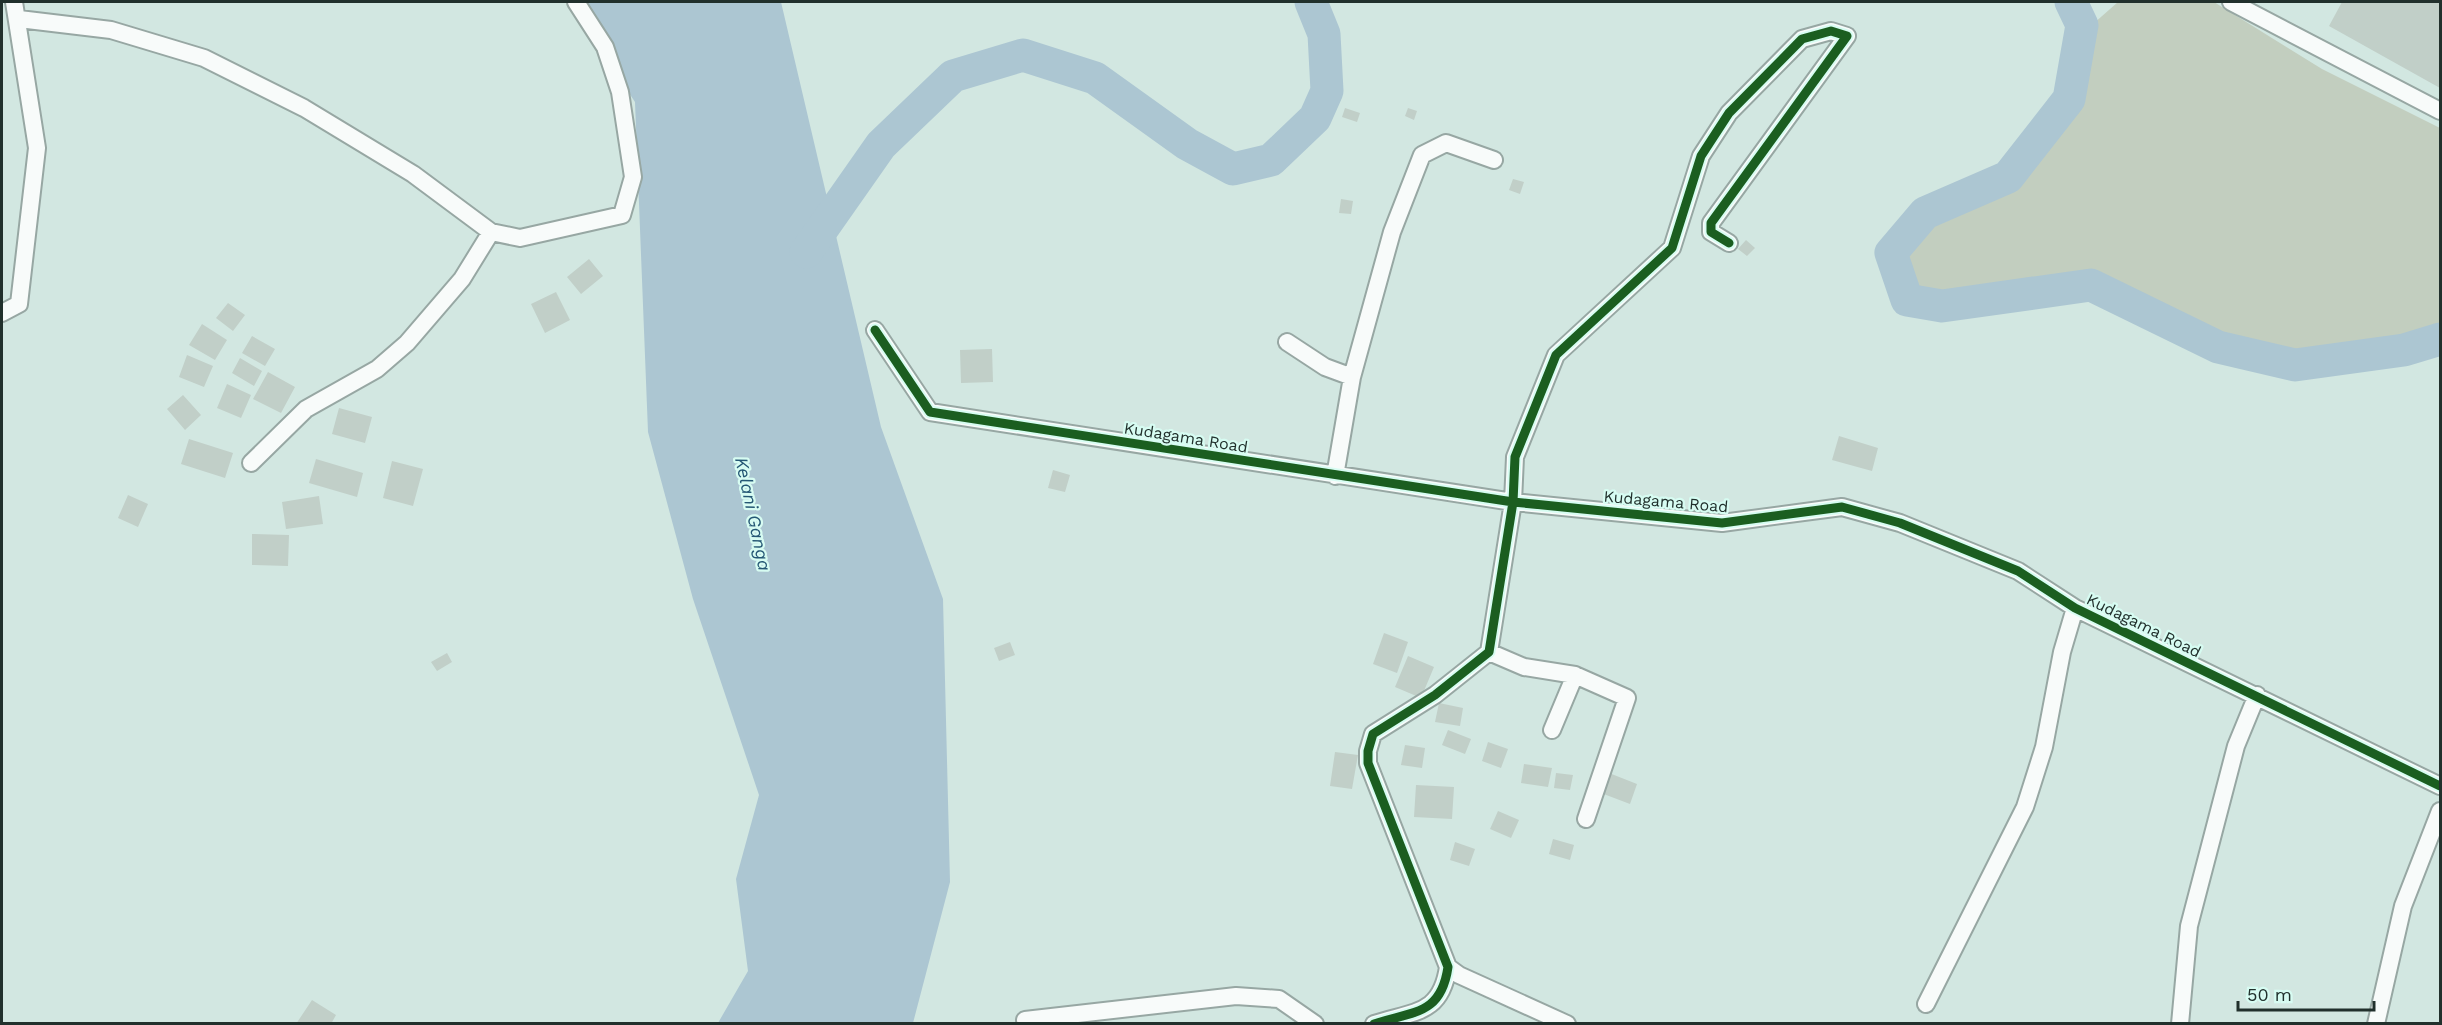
<svg xmlns="http://www.w3.org/2000/svg" width="2442" height="1025" font-family="'Work Sans',sans-serif">
	<style>
		.green { fill: #c2cebf }
		.water { fill: #acc6d2 }
		.lines { fill: none; stroke-linecap: round; stroke-linejoin: round }
		.river { stroke: #acc6d2; stroke-width: 33 }
		.building { fill: #c1cfc8 }
		.minor-casing { stroke: #97a7a3; stroke-width: 20 }
		.minor { stroke: #f8fbfa; stroke-width: 16 }
		.cycleway-casing { stroke: #d7fcf2; stroke-width: 13 }
		.cycleway { stroke: #1b5e20; stroke-width: 9 }
		.labels { text-anchor: middle; stroke-width: 4.5; stroke-linejoin: round; paint-order: stroke }
		.street-label { font-size: 16px; fill: #21302c; stroke: #d7fcf2 }
		.water-label { font-size: 18px; font-style: italic; fill: #245774; stroke: #d7fcf2 }
	</style>
	<rect width="100%" height="100%" fill="#d2e7e1"/>
	<path class="green" d="M2118,2H2214L2322,69L2440,128V327L2402,339L2295,354L2222,336L2093,274L1942,295L1915,290L1904,256L1932,222L2015,186L2079,103L2093,24Z"/>
	<path class="water" d="M569,2H781L881,427L943,599L950,882L913,1023H718L748,971L736,879L759,795L693,599L648,432L635,102Z"/>
	<g class="lines">
		<path class="river" d="M2071,2L2082,25L2069,99L2008,177L1925,213L1891,253L1907,300L1942,306L2091,285L2218,347L2295,365L2404,350L2440,339
			M806,252L881,145L953,76L1023,55L1095,78L1187,144L1233,169L1271,160L1315,118L1327,91L1324,34L1311,2"/>
	</g>
	<path class="building" d="M2342,2H2440V88L2329,26Z
		M1345,108L1360,113L1357,122L1342,117Z
		M1408,108L1417,111L1414,120L1405,116Z
		M1513,179L1524,182L1520,194L1509,190Z
		M1341,199L1353,201L1351,214L1339,213Z
		M1746,240L1755,248L1747,256L1738,249Z
		M589,259L603,276L581,294L567,277Z
		M556,292L570,320L545,333L531,304Z
		M228,303L245,315L233,331L216,318Z
		M202,324L227,340L215,360L189,345Z
		M252,336L275,349L265,366L242,353Z
		M992,349L993,382L961,383L960,350Z
		M187,355L213,366L204,387L179,377Z
		M240,358L262,371L254,386L232,373Z
		M268,372L295,387L281,413L253,399Z
		M227,384L251,395L241,418L217,408Z
		M183,395L201,415L185,430L167,409Z
		M339,408L372,417L365,443L332,434Z
		M1839,436L1878,448L1872,471L1832,460Z
		M189,439L233,453L225,478L181,464Z
		M316,459L363,473L357,497L309,483Z
		M392,461L423,469L413,506L383,498Z
		M1053,470L1070,475L1065,492L1048,488Z
		M128,495L148,504L138,527L118,518Z
		M319,496L323,524L286,529L282,502Z
		M252,534L289,535L288,566L252,565Z
		M1384,633L1408,642L1397,673L1373,664Z
		M1010,642L1015,655L999,661L994,648Z
		M447,653L452,662L437,671L431,662Z
		M1408,656L1434,667L1421,698L1395,687Z
		M1439,703L1463,708L1460,726L1435,722Z
		M1448,730L1471,739L1465,754L1442,745Z
		M1488,742L1508,749L1501,768L1482,761Z
		M1405,745L1425,748L1422,768L1401,765Z
		M1335,752L1358,755L1352,789L1330,786Z
		M1524,764L1552,768L1548,787L1521,783Z
		M1556,773L1573,775L1570,790L1554,788Z
		M1609,773L1637,784L1630,804L1601,793Z
		M1416,785L1454,787L1452,819L1414,817Z
		M1498,811L1519,820L1511,838L1490,829Z
		M1553,839L1574,845L1570,860L1549,854Z
		M1455,842L1475,849L1469,866L1450,860Z
		M312,1000L336,1015L331,1024H296Z"/>
	<g class="lines">
		<g class="minor-casing">
			<path id="minor" d="M2231,2L2440,111
				M19,19L111,30L204,58L304,108L413,174L491,232L520,238L622,215L633,177L620,92L605,47L576,2
				M2,313L19,304L37,148L14,2
				M875,330L930,412L1513,502L1722,523L1842,507L1900,523L2018,571L2075,608L2440,786
				M1287,342L1325,367L1352,377
				M251,463L306,409L377,369L407,343L462,279L491,232
				M1335,476L1352,377L1392,232L1422,155L1446,143L1494,160
				M1489,652L1524,667L1575,675L1627,698L1586,819
				M1552,730L1575,675
				M1448,967L1459,975L1567,1024
				M1926,1004L2025,807L2044,747L2062,652L2075,608
				M1025,1020L1236,996L1279,999L1315,1024
				M1374,1024C1414,1011 1441,1015 1448,967L1368,763V751L1373,734L1435,695L1489,652L1513,502L1515,457L1556,355L1672,248L1701,156L1729,113L1802,39L1831,31L1847,36L1711,223V232L1729,243
				M2180,1024L2189,926L2236,746L2257,695
				M2376,1024L2403,906L2440,811"/>
		</g>
		<use href="#minor" class="minor"/>
		<g class="cycleway-casing">
			<path id="cycleway" d="M875,330L930,412L1513,502L1722,523L1842,507L1900,523L2018,571L2075,608L2440,786
				M1374,1024C1414,1011 1441,1015 1448,967L1368,763V751L1373,734L1435,695L1489,652L1513,502L1515,457L1556,355L1672,248L1701,156L1729,113L1802,39L1831,31L1847,36L1711,223V232L1729,243"/>
		</g>
		<use href="#cycleway" class="cycleway"/>
	</g>
	<g class="labels">
		<g class="street-label">
			<text transform="translate(1186 437) rotate(9)" y="6">Kudagama Road</text>
			<text transform="translate(1666 501) rotate(5)" y="6">Kudagama Road</text>
			<text transform="translate(2144 625) rotate(26)" y="6">Kudagama Road</text>
		</g>
		<g class="water-label">
			<text transform="translate(753 514) rotate(78)" y="6">Kelani Ganga</text>
		</g>
	</g>
	<rect width="2442" height="1025" fill="none" stroke="#21302c" stroke-width="6"/>
	<path d="M2238 1001v9h136v-9" fill="none" stroke="#21302c" stroke-width="3"/>
	<text x="2247" y="1001" font-size="18" fill="#21302c" stroke="#d7fcf2" stroke-width="4.5" paint-order="stroke">50 m</text>
</svg>
